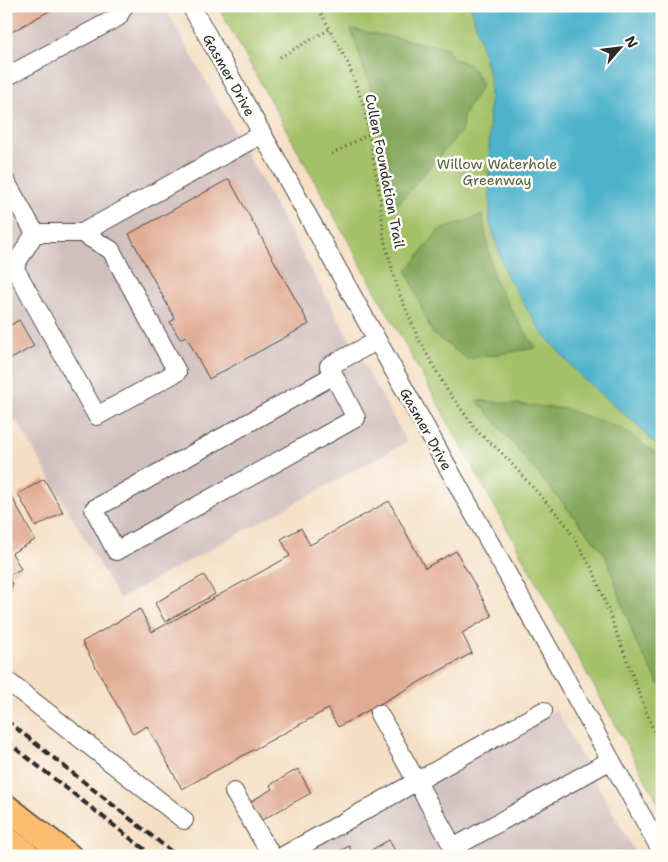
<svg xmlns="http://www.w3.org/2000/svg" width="668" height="862" font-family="'Shantell Sans',sans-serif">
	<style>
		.industrial { fill: #d1bfbf }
		.green { fill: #a4c168; stroke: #68764a }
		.forest { fill: #83a75c; stroke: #576944 }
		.water { fill: #4db2cc; stroke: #3c6e7c }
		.building { fill: #e1aa93 }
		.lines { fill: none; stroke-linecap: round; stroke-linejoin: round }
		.minor-casing { stroke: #494642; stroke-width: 20 }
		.highway-casing { stroke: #494642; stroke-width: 28 }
		.path { stroke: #494642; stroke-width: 3; stroke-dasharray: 1 4; stroke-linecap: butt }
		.minor { stroke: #fff; stroke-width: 18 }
		.highway { stroke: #fcbd6f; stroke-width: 25 }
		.rail { stroke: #2b2b2b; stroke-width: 4; stroke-dasharray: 8 4; stroke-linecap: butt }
		.labels { text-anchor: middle; stroke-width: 5; stroke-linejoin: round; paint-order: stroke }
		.street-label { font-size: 14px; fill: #2b2b2b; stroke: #fdfcf7 }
		.park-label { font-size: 14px; fill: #556040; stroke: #fdfcf7 }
	</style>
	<rect width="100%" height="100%" fill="#fdfcf7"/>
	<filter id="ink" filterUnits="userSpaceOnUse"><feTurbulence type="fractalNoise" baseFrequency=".02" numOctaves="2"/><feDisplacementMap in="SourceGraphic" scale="10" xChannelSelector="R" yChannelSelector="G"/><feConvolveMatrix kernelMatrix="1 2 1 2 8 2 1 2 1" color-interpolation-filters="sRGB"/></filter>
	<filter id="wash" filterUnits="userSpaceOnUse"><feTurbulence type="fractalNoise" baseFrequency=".0096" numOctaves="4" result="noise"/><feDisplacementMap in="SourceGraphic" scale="20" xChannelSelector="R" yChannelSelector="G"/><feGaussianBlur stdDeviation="1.12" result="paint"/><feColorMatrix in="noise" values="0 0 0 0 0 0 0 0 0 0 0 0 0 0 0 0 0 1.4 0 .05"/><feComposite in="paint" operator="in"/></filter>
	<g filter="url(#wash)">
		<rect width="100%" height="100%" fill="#f5dec3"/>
		<path class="industrial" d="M6,6H164L407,442L119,599L17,421L6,427Z
			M556,710L637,856H293Z"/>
		<path class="green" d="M218,6H662V809Z"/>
		<path class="forest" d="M351,29L447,48L453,59L470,64L482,85L463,116L462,130L393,209L377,108Z
			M482,215L494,279L509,307L536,348L467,359L432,333L407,271L438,231Z
			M477,400L565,409L621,428L662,458V684L660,686L636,642L605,554Z"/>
		<path class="water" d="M471,6H662V451L634,422L581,377L540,330L507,276L490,222L489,160L490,79Z"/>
		<g id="blocks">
			<path class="building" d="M6,6H58L6,35Z
				M229,179L309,324L209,379L186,336L180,339L170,322L175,319L129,234Z
				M19,320L34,346L6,362V328Z
				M44,479L63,512L36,527L18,494Z
				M12,497L35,540L12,553L21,569L8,576L13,586L6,590V500Z
				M389,501L425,568L456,551L492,616L462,633L472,653L338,727L328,709L182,789L147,726L133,734L82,642L140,609L152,632L290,556L281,539L301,528L310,545Z
				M204,575L215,594L165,622L155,603Z
				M298,769L311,793L260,821L250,802L272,789L270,785Z
				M389,840L398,856H361Z
				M349,846L354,856H331Z"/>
		</g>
	</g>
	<g filter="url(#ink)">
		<use href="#blocks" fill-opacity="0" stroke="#494642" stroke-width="1"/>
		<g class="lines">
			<g class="minor-casing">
				<path id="minor" d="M191,6L662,852
					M6,77L118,17L124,6
					M6,182L35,233
					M82,233L111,250L177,372L97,416L14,267L35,233H82L262,134
					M334,375L94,509L116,551L356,418L329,366L377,341
					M6,680L184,820
					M379,714L458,856
					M234,792L272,856
					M453,848L611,760
					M283,856L543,711"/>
			</g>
			<g class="highway-casing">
				<path id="highway" d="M6,807L69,856
					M6,839L28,856"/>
			</g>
			<path class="path" d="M315,6L322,15L348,63L364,107L380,197L384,239L398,290L418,338L447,390L478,432L501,452L565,523L593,570L662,753
				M280,57L330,29
				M332,154L369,134"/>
			<use href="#minor" class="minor"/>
			<use href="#highway" class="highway"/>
			<path class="rail" d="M6,720L177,856
				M6,741L153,856"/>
		</g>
	</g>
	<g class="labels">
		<g class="street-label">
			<text transform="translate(229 75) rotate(61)" y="5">Gasmer Drive</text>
			<text transform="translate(385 171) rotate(79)" y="5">Cullen Foundation Trail</text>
			<text transform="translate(426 429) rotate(61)" y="5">Gasmer Drive</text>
		</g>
		<g class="park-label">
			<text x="497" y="169">Willow Waterhole<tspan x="497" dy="16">Greenway</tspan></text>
		</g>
	</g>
	<rect width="668" height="862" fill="none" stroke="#fdfcf7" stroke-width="25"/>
	<g transform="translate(620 48) rotate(62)" stroke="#fdfcf7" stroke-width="4" paint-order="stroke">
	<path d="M0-4L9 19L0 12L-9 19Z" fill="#2b2b2b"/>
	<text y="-8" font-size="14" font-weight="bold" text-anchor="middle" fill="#2b2b2b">N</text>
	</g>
</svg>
